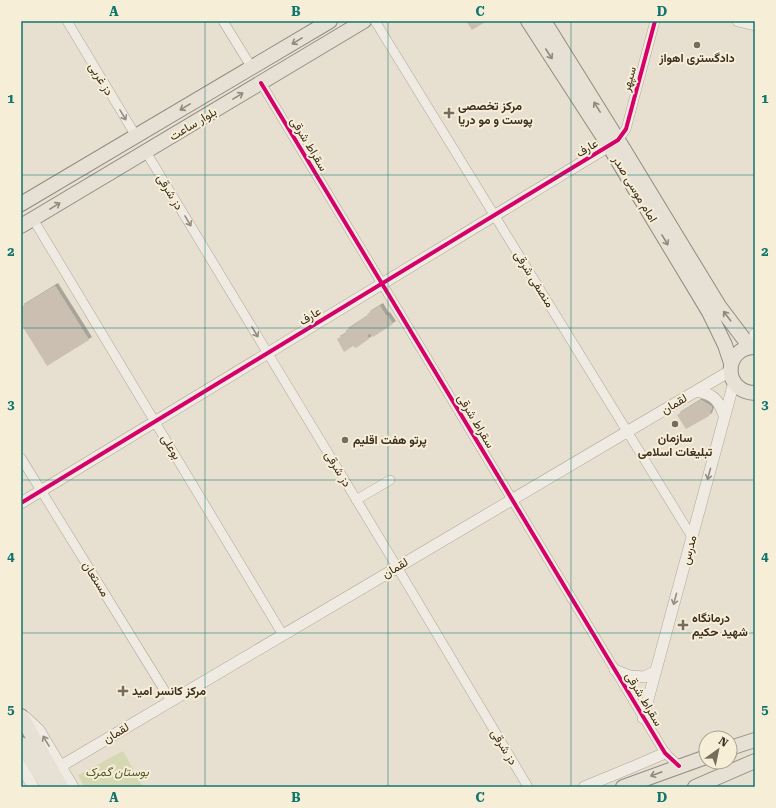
<svg xmlns="http://www.w3.org/2000/svg" width="776" height="808" font-family="'Roboto Serif',Vazirmatn,serif">
	<style>
		.green { fill: #d6d7b3 }
		.building { fill: #cbbfb2; filter: url(#shadow) }
		.lines { fill: none; stroke-linecap: round; stroke-linejoin: round }
		.minor-casing { stroke: #ada599; stroke-width: 10 }
		.tertiary-casing { stroke: #ada599; stroke-width: 12 }
		.primary-casing { stroke: #928b80; stroke-width: 16 }
		.minor { stroke: #efebe3; stroke-width: 9 }
		.tertiary { stroke: #efebe3; stroke-width: 11 }
		.primary { stroke: #e6e1d4; stroke-width: 14 }
		.cycleway-casing { stroke: #f7eed8; stroke-width: 6 }
		.cycleway { stroke: #d6006c; stroke-width: 4 }
		.oneway { stroke: #92887a }
		.oneway2 { stroke: #968c82 }
		.grid { fill: none; stroke: #0f766e; stroke-width: 1; stroke-opacity: 0.55 }
		.poi-dot { fill: #786c5e; stroke: #f7eed8; stroke-width: 1.5 }
		.labels { text-anchor: middle; stroke-width: 4; stroke-linejoin: round; paint-order: stroke }
		.poi-label { font-size: 12px; font-weight: bold; fill: #3d2e20; stroke: #f7eed8; text-anchor: start }
		.street-label { font-size: 12px; fill: #3d2e20; stroke: #f7eed8 }
		.park-label { font-size: 12px; font-style: italic; fill: #4d5a26; stroke: #f7eed8 }
		.neatline { fill: none; stroke: #0f766e; stroke-width: 1.5 }
		.grid-label { font-size: 13px; text-anchor: middle; font-weight: bold; fill: #0f766e }
	</style>
	<defs>
		<filter id="shadow"><feDropShadow dx="3" dy="-3" stdDeviation="0" flood-color="#0004"/></filter>
	</defs>
	<rect width="100%" height="100%" fill="#e7e0d1"/>
	<path class="green" d="M123,751L143,787H84L78,775Z"/>
	<path class="building" d="M466,21H487L472,30Z
		M55,286L89,340L47,366L21,324V307Z
		M380,306L386,316L387,315L393,324L373,337L370,333L367,335L369,339L356,348L353,346L344,352L337,339L347,333L345,331L368,316L367,314Z
		M701,400L712,407L709,416L686,429L677,415Z"/>
	<g class="lines">
		<g class="minor-casing">
			<path id="minor" d="M67,21L136,136
				M223,21L252,68
				M375,21L692,537
				M261,83L665,753L679,766
				M615,142L618,140L626,129L655,21
				M146,152L397,567L528,787
				M33,219L283,635
				M21,458L171,701
				M356,500L390,480"/>
		</g>
		<g class="tertiary-casing">
			<path id="tertiary" d="M738,21L755,25
				M753,347L755,334
				M696,391C713,394 718,399 724,415
				M21,503L609,146
				M615,670L630,676L644,677L656,671
				M25,717L39,730L73,787
				M643,718L734,382
				M21,765L33,787
				M61,766L730,371
				M584,787L635,766L665,753"/>
		</g>
		<g class="primary-casing">
			<path id="primary" d="M528,21L609,146L709,312L725,345L731,363
				M544,21L618,140L719,306L750,347
				M21,204L330,21
				M21,226L364,21
				M755,347C723,347 722,392 755,393
				M21,716L61,787
				M21,744L48,787
				M730,748L755,740
				M623,787L706,757
				M695,787L755,761"/>
		</g>
		<use href="#minor" class="minor"/>
		<use href="#tertiary" class="tertiary"/>
		<use href="#primary" class="primary"/>
		<g class="cycleway-casing">
			<path id="cycleway" d="M261,83L665,753L679,766
				M21,503L618,140L626,129L655,21"/>
		</g>
		<use href="#cycleway" class="cycleway"/>
	</g>
	<defs><path id="oneway-shaft" d="M-6 0H5M1.5-3L5.5 0L1.5 3" fill="none" stroke-width="1.6" stroke-linecap="round" stroke-linejoin="round"/></defs>
	<g class="oneway">
		<use href="#oneway-shaft" transform="translate(297 41) rotate(149)"/>
		<use href="#oneway-shaft" transform="translate(549 54) rotate(57)"/>
		<use href="#oneway-shaft" transform="translate(238 96) rotate(-31)"/>
		<use href="#oneway-shaft" transform="translate(185 107) rotate(149)"/>
		<use href="#oneway-shaft" transform="translate(597 107) rotate(-122)"/>
		<use href="#oneway-shaft" transform="translate(55 206) rotate(-31)"/>
		<use href="#oneway-shaft" transform="translate(665 240) rotate(59)"/>
		<use href="#oneway-shaft" transform="translate(727 316) rotate(-127)"/>
		<use href="#oneway-shaft" transform="translate(656 774) rotate(160)"/>
	</g>
	<g class="oneway2">
		<use href="#oneway-shaft" transform="translate(123 115) rotate(59)"/>
		<use href="#oneway-shaft" transform="translate(188 221) rotate(59)"/>
		<use href="#oneway-shaft" transform="translate(255 332) rotate(59)"/>
		<use href="#oneway-shaft" transform="translate(709 474) rotate(105)"/>
		<use href="#oneway-shaft" transform="translate(675 599) rotate(105)"/>
		<use href="#oneway-shaft" transform="translate(46 741) rotate(-121)"/>
	</g>
	<path class="grid" d="M205,21V787M388,21V787M571,21V787M21,175H755M21,328H755M21,480H755M21,633H755"/>
	<g class="poi-dot">
		<circle cx="697" cy="45" r="4"/>
		<path d="M447 107h4v4h4v4h-4v4h-4v-4h-4v-4h4z"/>
		<circle cx="675" cy="424" r="4"/>
		<circle cx="345" cy="440" r="4"/>
		<path d="M681 619h4v4h4v4h-4v4h-4v-4h-4v-4h4z"/>
		<path d="M121 685h4v4h4v4h-4v4h-4v-4h-4v-4h4z"/>
	</g>
	<g class="labels">
		<g class="poi-label">
			<text x="697" y="62" text-anchor="middle">دادگستری اهواز</text>
			<text x="458" y="110">مرکز تخصصی<tspan x="458" dy="14">پوست و مو دریا</tspan></text>
			<text x="675" y="442" text-anchor="middle">سازمان<tspan x="675" dy="14">تبلیغات اسلامی</tspan></text>
			<text x="353" y="444">پرتو هفت اقلیم</text>
			<text x="692" y="622">درمانگاه<tspan x="692" dy="14">شهید حکیم</tspan></text>
			<text x="132" y="695">مرکز کانسر امید</text>
		</g>
		<g class="street-label">
			<text transform="translate(101 79) rotate(59)" y="4">دز غربی</text>
			<text transform="translate(629 79) rotate(-75)" y="4">سپهر</text>
			<text transform="translate(193 124) rotate(-31)" y="4">بلوار ساعت</text>
			<text transform="translate(309 144) rotate(59)" y="4">سقراط شرقی</text>
			<text transform="translate(587 148) rotate(-31)" y="4">عارف</text>
			<text transform="translate(635 189) rotate(59)" y="4">امام موسی صدر</text>
			<text transform="translate(170 192) rotate(59)" y="4">دز شرقی</text>
			<text transform="translate(534 279) rotate(58)" y="4">منصفی شرقی</text>
			<text transform="translate(310 316) rotate(-31)" y="4">عارف</text>
			<text transform="translate(674 404) rotate(-31)" y="4">لقمان</text>
			<text transform="translate(476 421) rotate(59)" y="4">سقراط شرقی</text>
			<text transform="translate(171 447) rotate(59)" y="4">بوعلی</text>
			<text transform="translate(338 469) rotate(59)" y="4">دز شرقی</text>
			<text transform="translate(689 550) rotate(-75)" y="4">مدرس</text>
			<text transform="translate(395 568) rotate(-31)" y="4">لقمان</text>
			<text transform="translate(96 579) rotate(58)" y="4">مستعان</text>
			<text transform="translate(644 699) rotate(59)" y="4">سقراط شرقی</text>
			<text transform="translate(116 733) rotate(-31)" y="4">لقمان</text>
			<text transform="translate(504 747) rotate(59)" y="4">دز شرقی</text>
		</g>
		<g class="park-label">
			<text x="117" y="776">بوستان گمرک</text>
		</g>
	</g>
	<rect width="776" height="808" fill="none" stroke="#f7eed8" stroke-width="44"/>
	<g transform="translate(718 750) rotate(33)"><circle r="19" fill="#f7eed8" stroke="#ada18e"/>
	<path d="M0-3L7 15L0 10L-7 15Z" fill="#786c5e"/>
	<text y="-6" font-size="11" font-weight="bold" text-anchor="middle" fill="#3d2e20">N</text>
	</g>
	<rect x="22" y="22" width="732" height="764" class="neatline"/>
	<g class="grid-label">
		<text x="114" y="16">A</text>
		<text x="296" y="16">B</text>
		<text x="480" y="16">C</text>
		<text x="662" y="16">D</text>
		<text x="11" y="103">1</text>
		<text x="765" y="103">1</text>
		<text x="11" y="256">2</text>
		<text x="765" y="256">2</text>
		<text x="11" y="409">3</text>
		<text x="765" y="409">3</text>
		<text x="11" y="561">4</text>
		<text x="765" y="561">4</text>
		<text x="11" y="714">5</text>
		<text x="765" y="714">5</text>
		<text x="114" y="802">A</text>
		<text x="296" y="802">B</text>
		<text x="480" y="802">C</text>
		<text x="662" y="802">D</text>
	</g>
</svg>
